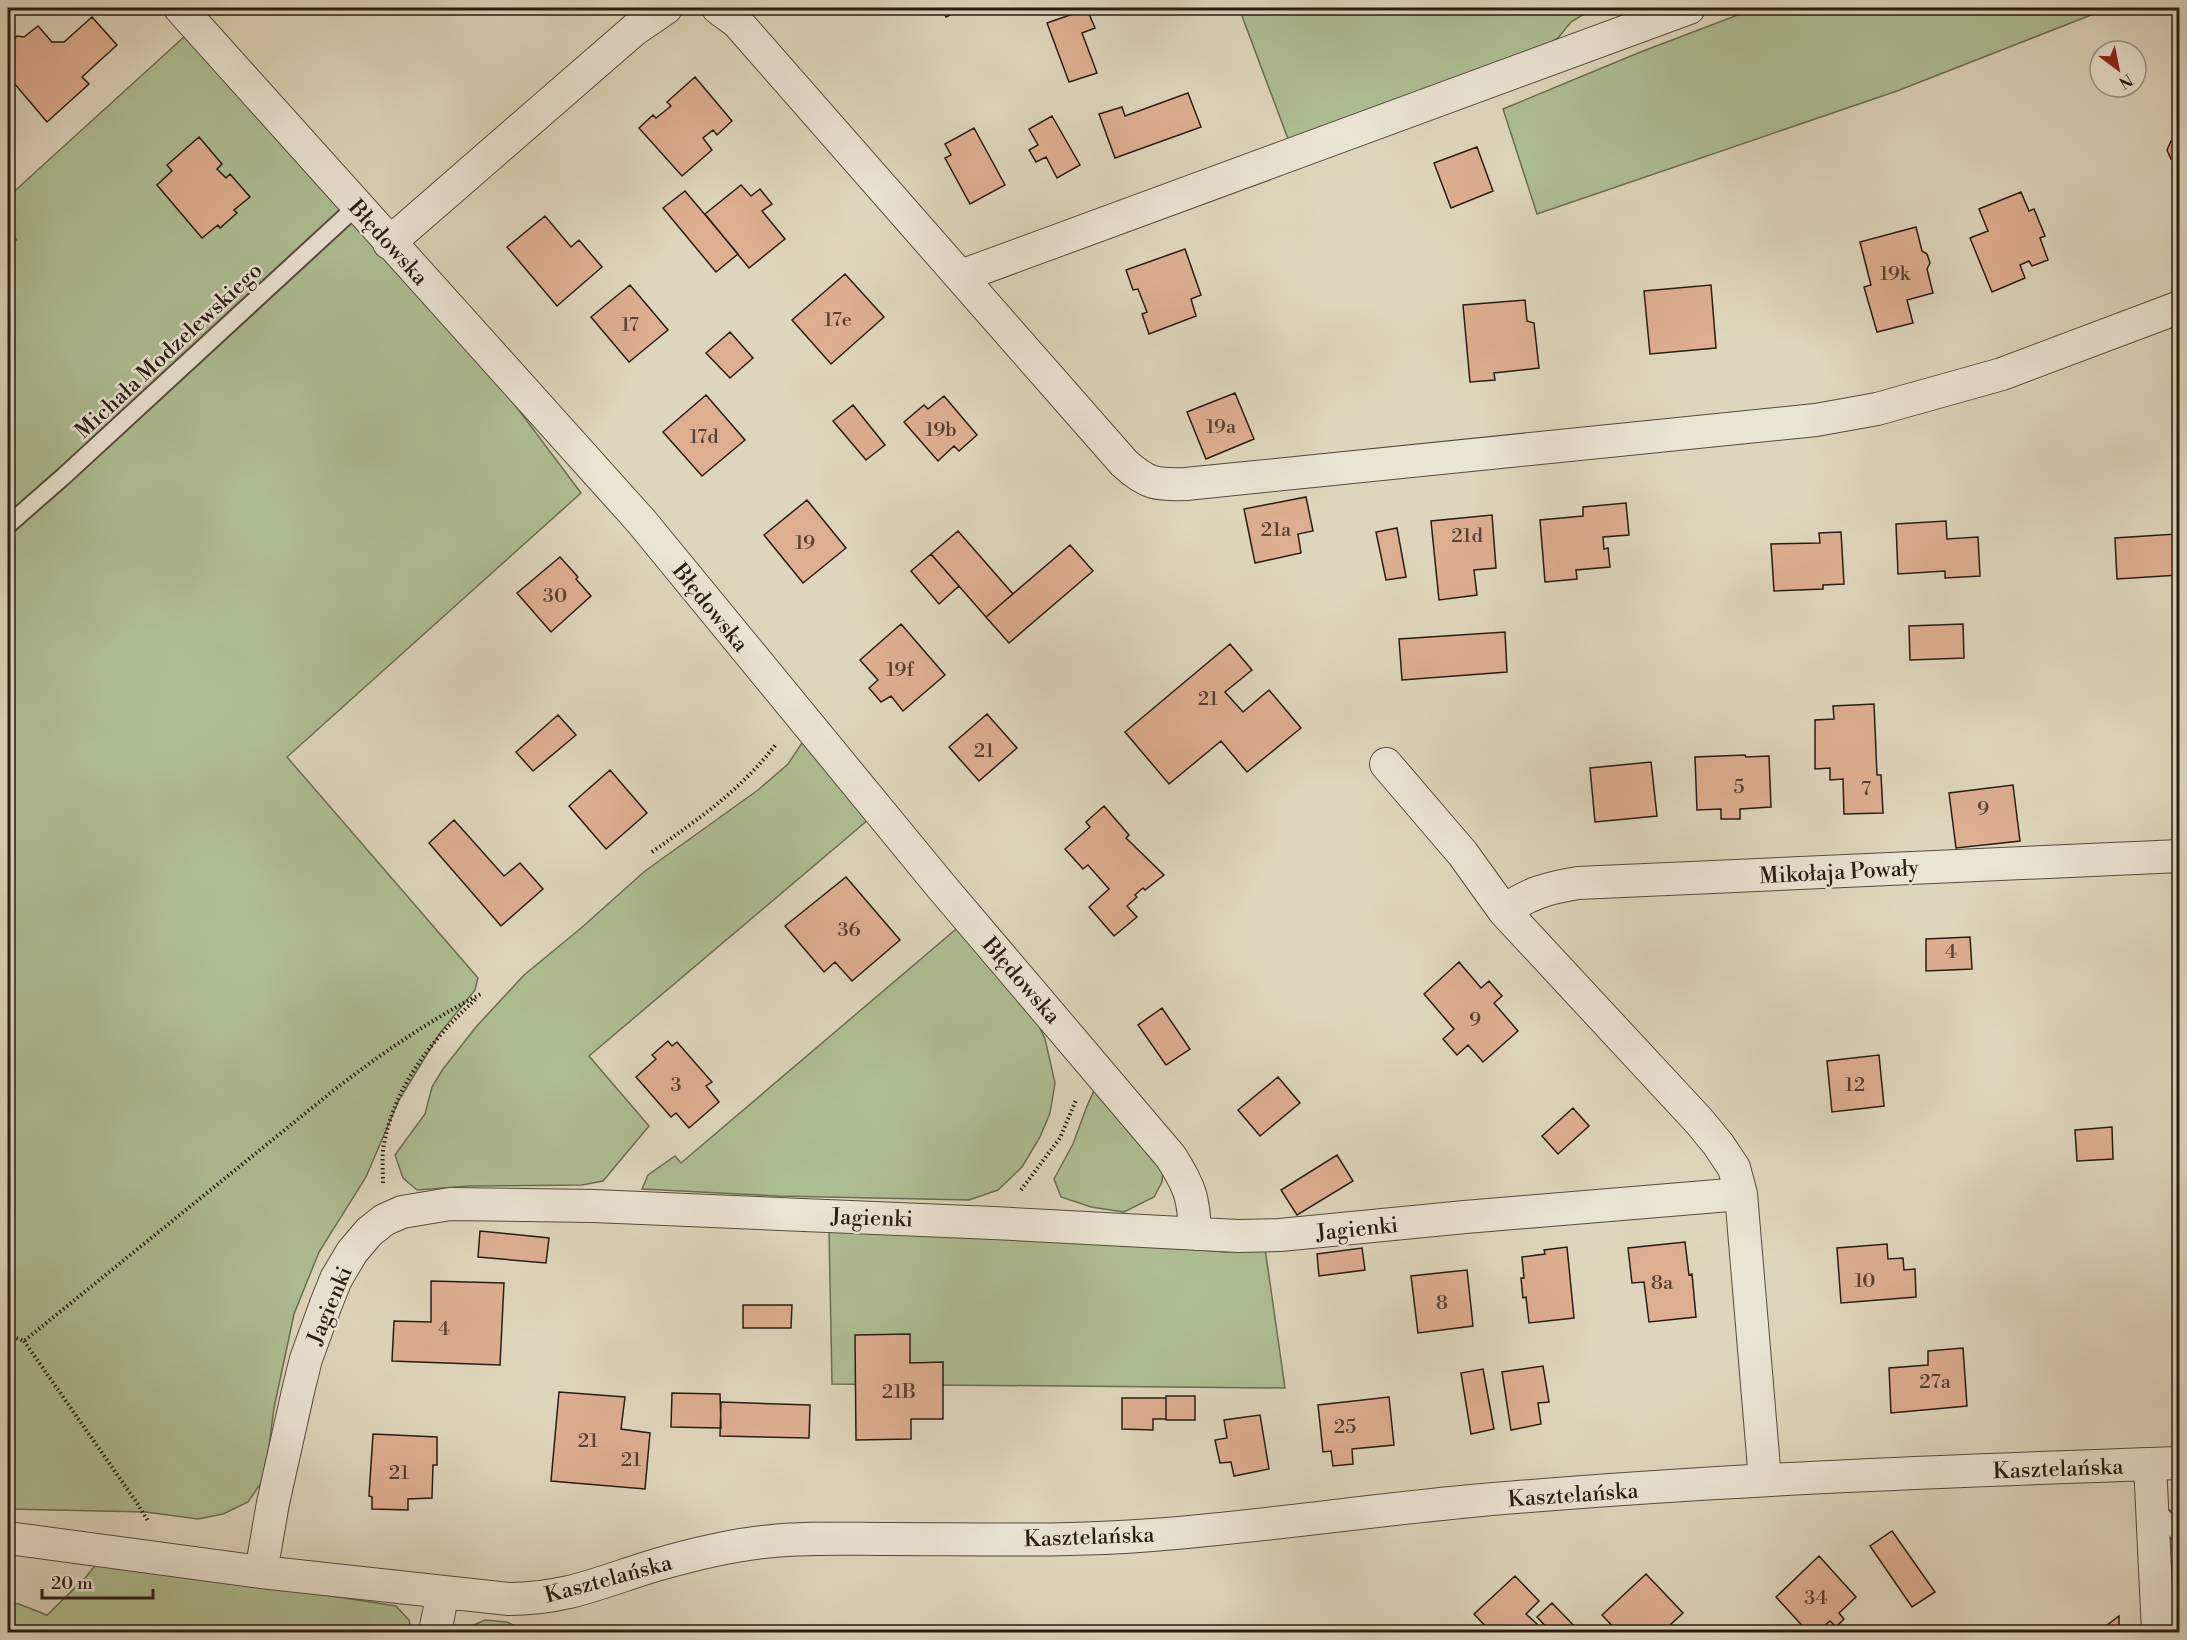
<svg xmlns="http://www.w3.org/2000/svg" width="2187" height="1640" font-family="'Libre Bodoni',serif">
	<style>
		.green { fill: #aebe93; stroke: #6c6d53; stroke-width: 1.5 }
		.building { fill: #deae91; stroke: #291c13; stroke-width: 1.5 }
		.lines { fill: none; stroke-linecap: round; stroke-linejoin: round }
		.service-casing { stroke: #564a3d; stroke-width: 20 }
		.minor-casing { stroke: #564a3d; stroke-width: 34 }
		.path { stroke: #291c13; stroke-width: 4; stroke-dasharray: 1.5 3; stroke-linecap: butt }
		.service { stroke: #eae4d3; stroke-width: 16 }
		.minor { stroke: #eae4d3; stroke-width: 32 }
		.labels { text-anchor: middle; stroke-width: 5; stroke-linejoin: round; paint-order: stroke }
		.number-label { font-size: 20px; fill: #564032 }
		.street-label { font-size: 22px; fill: #291c13; stroke: #eae4d3 }
	</style>
	<rect width="100%" height="100%" fill="#ded6bc"/>
	<filter id="stains"><feTurbulence type="fractalNoise" baseFrequency=".00333" numOctaves="4"/><feColorMatrix values="0 0 0 0 .2 0 0 0 0 .09 0 0 0 0 .02 0 0 0 .5 -.17"/></filter>
	<radialGradient id="worn" r=".72"><stop offset=".6" stop-color="#630" stop-opacity="0"/><stop offset="1" stop-color="#630" stop-opacity=".3"/></radialGradient>
	<path class="green" d="M1239,8H1594L1571,22L1558,38L1512,65L1290,144Z
		M1756,8H2109L1897,91L1537,214L1503,109L1638,53Z
		M185,36L476,353L581,493L287,757L478,978L475,990L440,1033L399,1100L366,1177L319,1252L294,1314L274,1408L265,1477L248,1502L223,1514L198,1519L146,1512L8,1509V249L17,240L8,228V197Z
		M804,740L868,820L589,1056L649,1126L603,1181L582,1185L470,1186L417,1190L403,1178L395,1155L425,1114L432,1087L443,1069L476,1027L524,975L580,929L645,871L758,790L788,764Z
		M962,924L1029,1004L1045,1039L1055,1083L1050,1113L1040,1137L1022,1167L998,1190L969,1200L779,1196L642,1189L648,1175L675,1156L681,1163Z
		M1098,1082L1164,1160L1162,1182L1154,1197L1124,1212L1091,1207L1061,1197L1054,1179L1073,1144L1087,1106Z
		M829,1230L1061,1238L1226,1252L1265,1248L1285,1388L832,1384Z
		M103,1556L255,1584L396,1606L409,1620L412,1632H8V1603L19,1604L47,1615L85,1578Z
		M485,1620L507,1622L528,1632H463L467,1628Z"/>
	<path class="building" d="M941,8H964L946,17Z
		M1087,9L1095,28L1082,33L1097,73L1069,82L1047,23Z
		M92,17L117,45L82,77L89,84L47,122L8,76L9,44L17,36L24,37L38,26L52,42H64Z
		M695,77L732,121L717,135L713,130L703,138L712,150L682,176L639,128L653,115L656,118L671,106L667,102Z
		M1188,93L1201,127L1115,158L1099,114L1122,107L1125,116Z
		M1052,116L1080,165L1057,178L1046,157L1036,162L1029,150L1038,145L1029,129Z
		M974,128L1005,185L970,204L945,158L951,155L945,144Z
		M199,137L222,164L217,169L226,178L230,174L250,197L234,210L237,213L220,228L218,225L202,238L157,185L172,171L167,165Z
		M2180,138V163L2171,159L2167,150L2171,141Z
		M1477,147L1493,191L1451,208L1434,163Z
		M741,185L751,196L760,189L772,204L762,211L785,239L749,268L705,214Z
		M685,191L738,254L716,272L663,208Z
		M2021,192L2029,211L2034,209L2045,236L2040,238L2048,260L2032,266L2029,261L2020,265L2025,278L1992,292L1970,238L1988,231L1979,209Z
		M545,216L571,247L579,240L602,267L557,306L507,247Z
		M1916,227L1922,251L1927,254L1930,263L1927,269L1933,293L1907,300L1913,323L1877,332L1864,287L1871,285L1860,242Z
		M1185,249L1201,295L1191,299L1196,316L1149,334L1142,314L1147,312L1138,289L1133,290L1126,270Z
		M845,274L884,317L831,364L792,320Z
		M630,285L668,330L629,362L591,317Z
		M1711,285L1716,348L1650,354L1644,291Z
		M1525,300L1527,321L1534,323L1539,368L1494,373L1495,380L1470,382L1463,305Z
		M730,332L753,358L730,378L706,353Z
		M1235,393L1254,439L1206,459L1187,412Z
		M706,395L745,440L702,476L663,432Z
		M944,396L977,435L959,451L954,446L938,461L904,422L924,405L928,409Z
		M853,405L885,445L866,460L833,421Z
		M1306,497L1313,531L1298,534L1301,553L1255,563L1244,509Z
		M807,500L846,548L803,583L764,535Z
		M1626,503L1629,535L1603,537L1604,549L1608,548L1610,567L1576,570L1577,579L1545,582L1540,520L1583,516V507Z
		M1492,515L1496,568L1474,570L1477,595L1439,600L1431,521Z
		M1946,521L1947,539L1978,537L1980,576L1945,578V571L1898,574L1896,524Z
		M1397,528L1406,577L1386,580L1376,532Z
		M958,531L1013,594L986,617L931,554Z
		M1841,532L1844,584L1823,585V589L1774,591L1771,544L1820,543L1819,533Z
		M2176,534L2179,575L2117,579L2115,538Z
		M1070,545L1093,571L1009,643L986,617Z
		M931,554L959,586L939,604L911,571Z
		M560,557L578,577L576,579L591,596L551,632L517,593Z
		M901,624L945,675L903,711L891,696L881,702L869,688L878,680L860,660Z
		M1963,624L1964,658L1910,660L1909,626Z
		M1505,632L1507,672L1402,680L1399,639Z
		M1230,644L1252,670L1225,692L1243,712L1269,690L1301,728L1247,772L1221,741L1169,784L1125,732Z
		M1874,704L1877,775H1881L1883,813L1844,814L1843,779L1830,780V768L1815,769V720L1834,719L1833,706Z
		M987,714L1017,748L979,781L949,747Z
		M558,715L576,735L533,771L516,752Z
		M1745,755L1746,757L1769,756L1771,807L1740,809V819H1721V809L1697,810L1695,757Z
		M1651,762L1657,816L1595,822L1590,768Z
		M610,770L647,813L606,849L569,806Z
		M2013,785L2020,841L1956,848L1949,793Z
		M1104,806L1129,835L1126,838L1164,875L1145,890L1143,888L1135,895L1137,897L1127,906L1137,917L1114,936L1089,907L1109,889L1088,865L1083,869L1065,849L1090,827L1086,822Z
		M454,820L504,876L520,863L543,889L501,926L429,843Z
		M846,877L900,940L852,981L835,962L824,972L785,926Z
		M1970,937L1972,969L1926,971V939Z
		M1459,962L1481,988L1489,981L1502,996L1494,1003L1518,1031L1483,1062L1468,1045L1457,1055L1443,1039L1454,1029L1424,994Z
		M1162,1008L1190,1049L1166,1065L1138,1025Z
		M668,1041L672,1046L677,1042L712,1082L706,1086L719,1102L689,1128L676,1113L671,1117L636,1077L656,1059L652,1055Z
		M1879,1055L1884,1106L1832,1112L1827,1061Z
		M1278,1077L1300,1103L1260,1136L1238,1110Z
		M1573,1108L1589,1126L1558,1154L1542,1136Z
		M2112,1127L2113,1159L2077,1161L2075,1130Z
		M1337,1155L1353,1181L1297,1215L1281,1190Z
		M480,1231L549,1238L546,1263L478,1257Z
		M1685,1242L1689,1275L1692,1274L1696,1317L1649,1322L1644,1282L1632,1283L1628,1248Z
		M1887,1244L1888,1259L1903,1258L1904,1270L1915,1269L1916,1297L1841,1303L1837,1248Z
		M1567,1247L1574,1318L1529,1323L1526,1297L1523,1298L1521,1278H1524L1522,1257L1545,1254L1544,1250Z
		M1362,1248L1365,1270L1319,1276L1317,1254Z
		M1467,1270L1473,1326L1418,1333L1411,1276Z
		M431,1281L504,1283L500,1365L392,1361L394,1321L431,1322Z
		M743,1305H792L791,1328H743Z
		M910,1334V1363L943,1362V1419H911V1439L856,1440L855,1335Z
		M1963,1348L1967,1406L1891,1413L1889,1368L1928,1365V1351Z
		M1543,1366L1549,1402L1538,1403L1541,1424L1511,1430L1502,1372Z
		M1483,1369L1494,1429L1471,1434L1461,1373Z
		M559,1392L625,1397L621,1429L650,1433L645,1489L551,1481Z
		M672,1393L720,1394L721,1428L671,1427Z
		M1166,1396H1195V1420H1166Z
		M1389,1397L1394,1445L1352,1449L1353,1464L1333,1466L1331,1451L1323,1452L1318,1405Z
		M1122,1398H1166V1419H1153V1430L1122,1429Z
		M721,1402L810,1405L809,1438L720,1436Z
		M1260,1415L1269,1469L1234,1476L1231,1462L1220,1463L1215,1440L1227,1438L1224,1420Z
		M373,1434L437,1437V1465H433L432,1498L408,1499V1510L372,1509V1497L369,1496Z
		M1892,1531L1935,1592L1912,1607L1870,1546Z
		M1819,1556L1856,1597L1839,1613L1844,1619L1836,1627L1830,1621L1817,1632H1808L1776,1597Z
		M1646,1574L1683,1613L1671,1624L1678,1631L1676,1632H1618L1602,1615Z
		M1515,1576L1539,1601L1526,1614L1537,1624L1528,1632H1491L1474,1614Z
		M1552,1603L1580,1632H1551L1537,1617Z
		M2119,1616V1632H2098Z"/>
	<g class="lines">
		<g class="service-casing">
			<path id="service" d="M8,525L64,476L357,206
				M2154,1507L2180,1535"/>
		</g>
		<g class="minor-casing">
			<path id="minor" d="M180,8L641,521L940,885L1171,1157C1190,1187 1194,1198 1195,1234
				M718,8L737,22L1124,463C1147,484 1156,485 1186,484L1816,420L1877,409L2002,374L2180,307
				M389,243L634,30L666,8
				M961,276L1689,8
				M1386,764L1463,854L1504,911L1699,1121L1718,1144L1734,1168L1741,1194L1765,1480
				M1504,911C1529,893 1548,888 1578,883L2180,856
				M2150,1464L2158,1632
				M8,1538L261,1572L509,1599C567,1599 603,1581 656,1565C691,1555 727,1546 763,1542C805,1537 848,1539 890,1539C977,1539 1065,1542 1152,1535C1259,1527 1364,1511 1471,1501C1706,1480 1943,1471 2180,1463
				M261,1572L273,1503L299,1387L306,1359L326,1304L336,1279L352,1252L369,1232L384,1220L402,1212L450,1204L594,1206L993,1223L1238,1236L1280,1235L1465,1217L1741,1194
				M435,1632L443,1592"/>
		</g>
		<path class="path" d="M652,852C700,818 741,790 777,743
			M383,1183C383,1172 382,1161 383,1150C392,1089 431,1040 476,999
			M1021,1190L1060,1138L1076,1100
			M8,1335L24,1341L334,1090C381,1054 428,1021 481,994
			M24,1341L137,1503L148,1521"/>
		<use href="#service" class="service"/>
		<use href="#minor" class="minor"/>
	</g>
	<g class="labels">
		<g class="number-label">
			<text x="1895" y="280">19k</text>
			<text x="838" y="326">17e</text>
			<text x="630" y="331">17</text>
			<text x="1221" y="433">19a</text>
			<text x="941" y="436">19b</text>
			<text x="704" y="443">17d</text>
			<text x="1276" y="536">21a</text>
			<text x="1467" y="542">21d</text>
			<text x="805" y="549">19</text>
			<text x="555" y="602">30</text>
			<text x="900" y="676">19f</text>
			<text x="1208" y="705">21</text>
			<text x="984" y="757">21</text>
			<text x="1739" y="793">5</text>
			<text x="1866" y="795">7</text>
			<text x="1983" y="815">9</text>
			<text x="849" y="936">36</text>
			<text x="1951" y="958">4</text>
			<text x="1475" y="1026">9</text>
			<text x="676" y="1091">3</text>
			<text x="1855" y="1091">12</text>
			<text x="1865" y="1287">10</text>
			<text x="1662" y="1289">8a</text>
			<text x="1442" y="1309">8</text>
			<text x="444" y="1335">4</text>
			<text x="1935" y="1388">27a</text>
			<text x="899" y="1398">21B</text>
			<text x="1345" y="1433">25</text>
			<text x="588" y="1447">21</text>
			<text x="631" y="1466">21</text>
			<text x="399" y="1479">21</text>
			<text x="1816" y="1604">34</text>
		</g>
		<g class="street-label">
			<text transform="translate(389 242) rotate(48)" y="8">Błędowska</text>
			<text transform="translate(168 350) rotate(-43)" y="8">Michała Modzelewskiego</text>
			<text transform="translate(711 607) rotate(51)" y="8">Błędowska</text>
			<text transform="translate(1839 871) rotate(-3)" y="8">Mikołaja Powały</text>
			<text transform="translate(1022 980) rotate(49)" y="8">Błędowska</text>
			<text transform="translate(872 1217) rotate(2)" y="8">Jagienki</text>
			<text transform="translate(1357 1228) rotate(-6)" y="8">Jagienki</text>
			<text transform="translate(329 1305) rotate(-67)" y="8">Jagienki</text>
			<text transform="translate(2058 1468) rotate(-2)" y="8">Kasztelańska</text>
			<text transform="translate(1573 1494) rotate(-4)" y="8">Kasztelańska</text>
			<text transform="translate(1089 1536) rotate(-2)" y="8">Kasztelańska</text>
			<text transform="translate(608 1578) rotate(-15)" y="8">Kasztelańska</text>
		</g>
	</g>
	<rect width="2187" height="1640" fill="none" stroke="#ded6bc" stroke-width="30"/>
	<rect x="9" y="9" width="2169" height="1622" fill="none" stroke="#291c13" stroke-width="3"/>
	<rect x="15" y="15" width="2157" height="1610" fill="none" stroke="#291c13" stroke-width="1.5"/>
	<g transform="translate(2118 69) rotate(148)"><circle r="28" fill="#eae4d3" stroke="#9d9486" stroke-width="1.5"/>
	<path d="M0-4.5L10 22L0 15L-10 22Z" fill="#8f2418"/>
	<text y="-9" font-size="16" font-weight="bold" text-anchor="middle" fill="#291c13">N</text>
	</g>
	<path d="M42 1589v9h111v-9" fill="none" stroke="#291c13" stroke-width="3"/>
	<text x="51" y="1589" font-size="18" fill="#291c13" stroke="#eae4d3" stroke-width="4.5" paint-order="stroke">20 m</text>
	<rect width="100%" height="100%" filter="url(#stains)"/>
	<rect width="100%" height="100%" fill="url(#worn)"/>
</svg>
